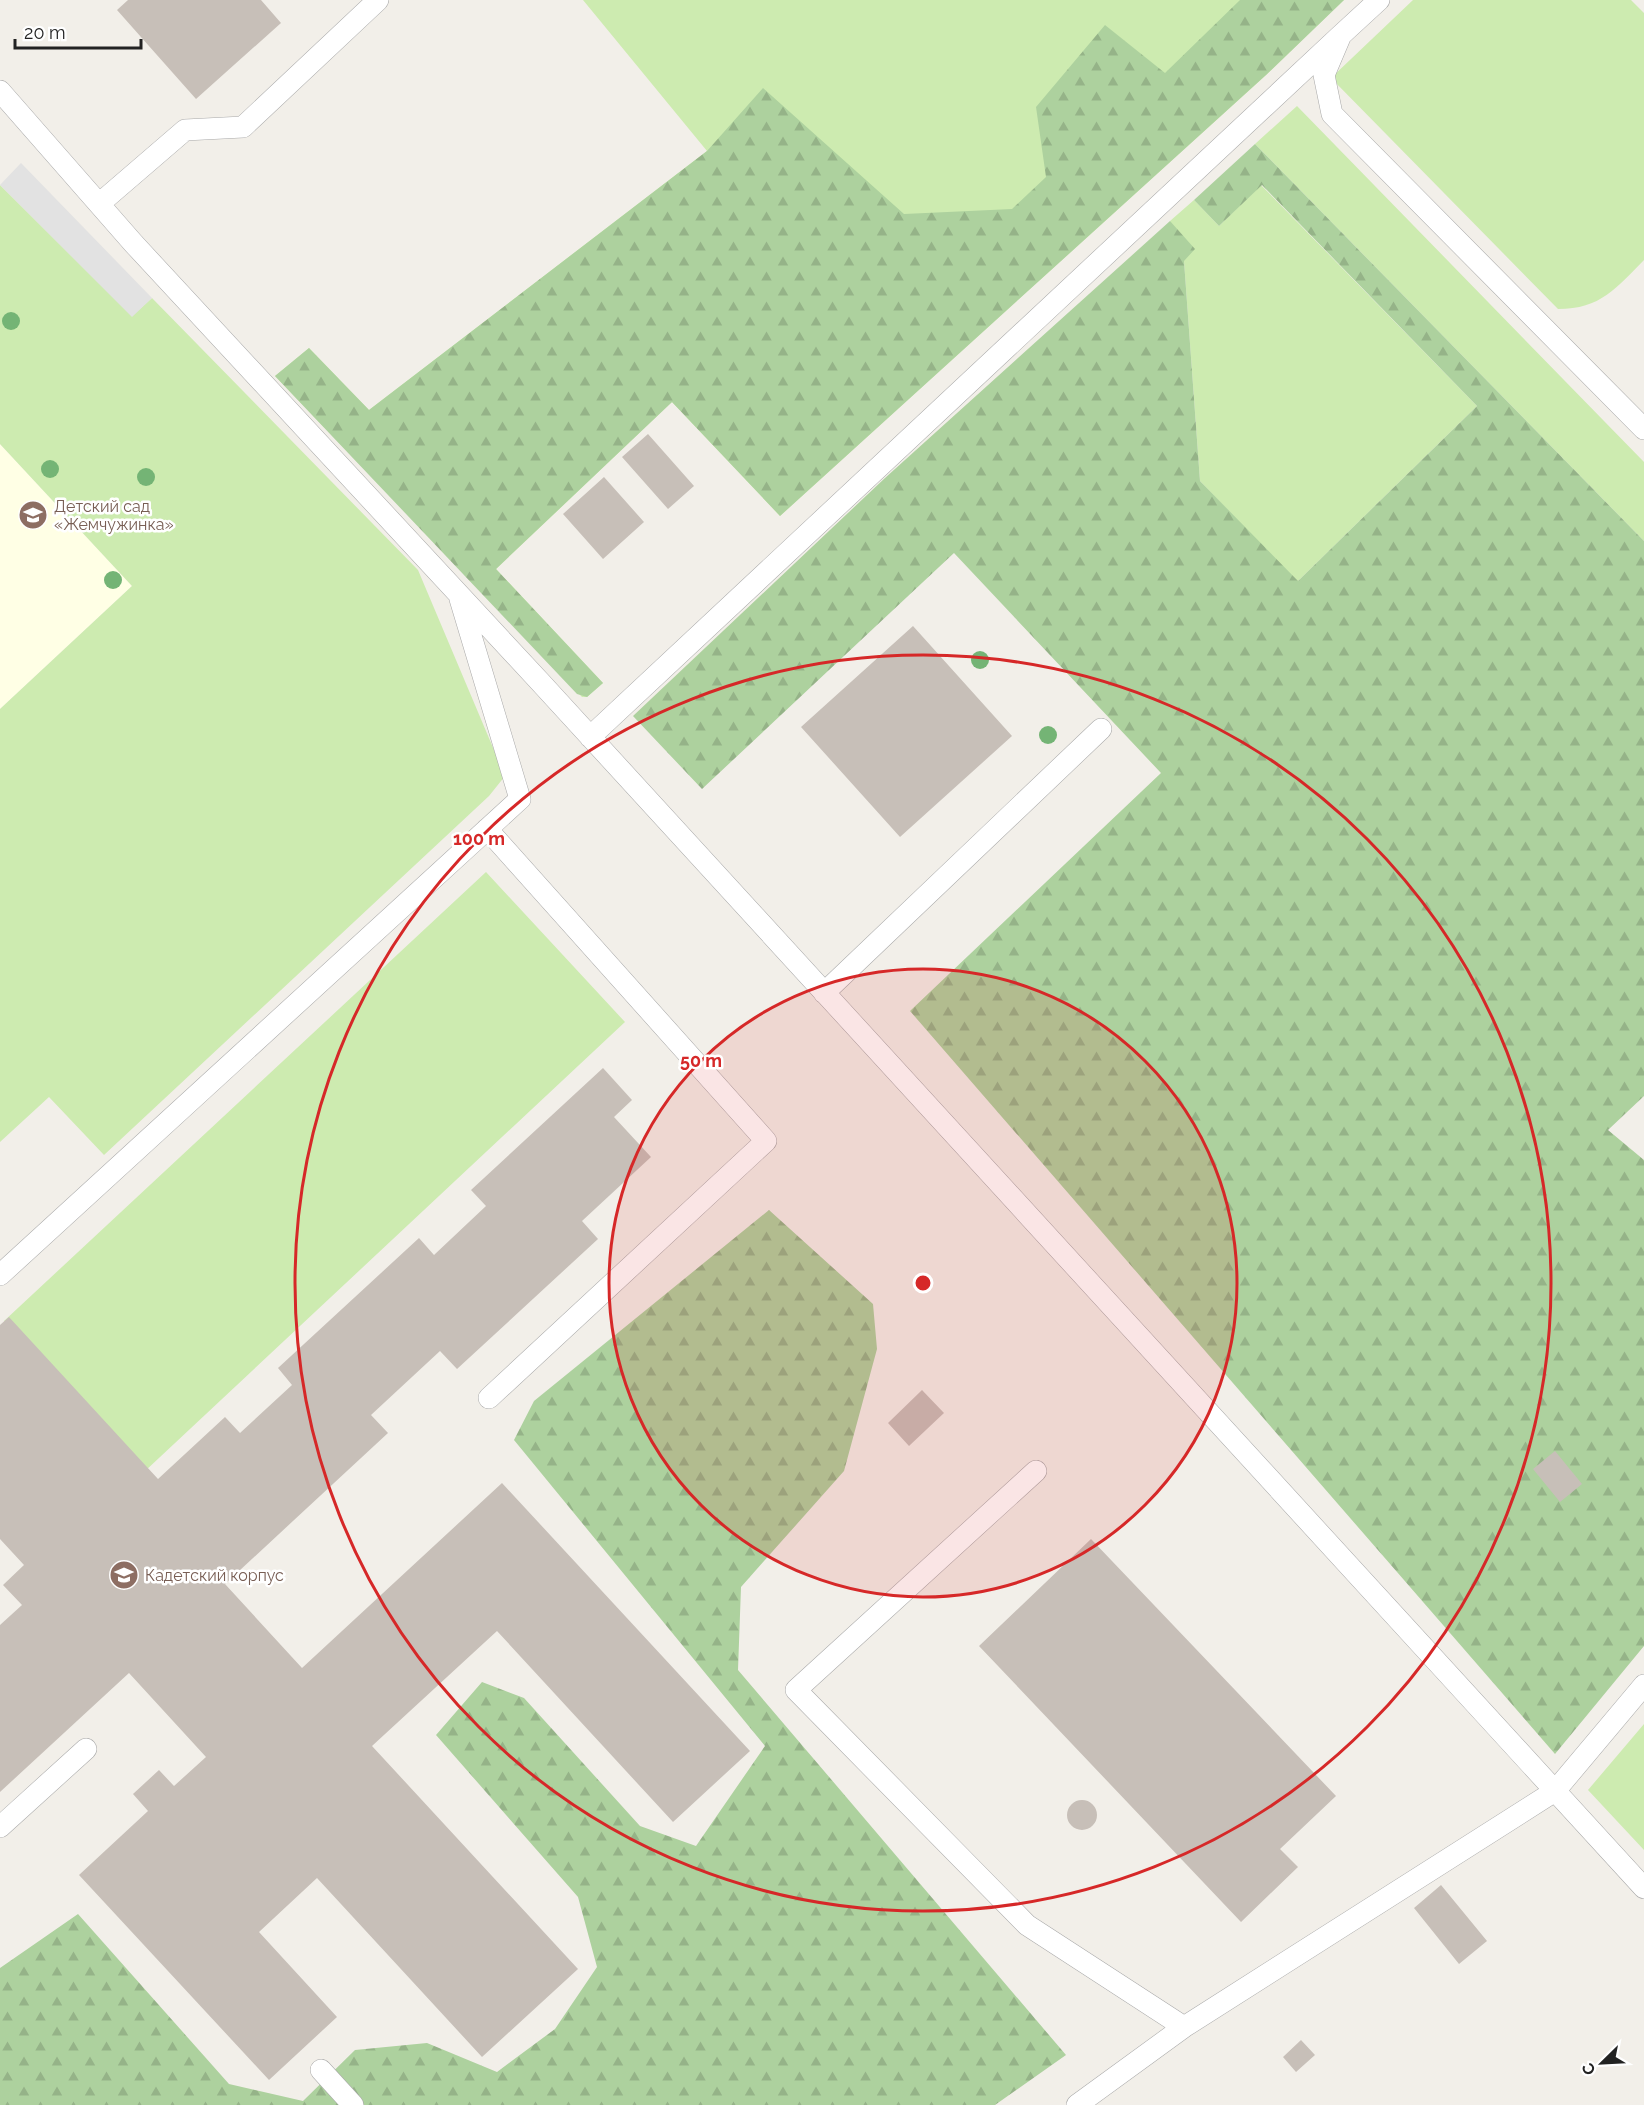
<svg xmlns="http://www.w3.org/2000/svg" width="1644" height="2105" font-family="Raleway,sans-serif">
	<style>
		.education { fill: #ffffe5 }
		.grass { fill: #cdebb0 }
		.forest { fill: url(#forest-firs) }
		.parking { fill: #e2e2e2 }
		.building { fill: #c7bfb8 }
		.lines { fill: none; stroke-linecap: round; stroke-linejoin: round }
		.service-casing { stroke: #a9a9a9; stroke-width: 22 }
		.service { stroke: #fff; stroke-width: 21 }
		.tree { fill: #74b475 }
		.ring { fill: none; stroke: #d62828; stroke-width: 3 }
		.labels { text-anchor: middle; stroke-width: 5; stroke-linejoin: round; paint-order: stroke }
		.education-label { font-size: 16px; fill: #785e54; stroke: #fff; text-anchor: start }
		.centre { fill: #d62828; stroke: #fff; stroke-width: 3 }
		.ring-label { font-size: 18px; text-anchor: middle; font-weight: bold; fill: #d62828; stroke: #fff; stroke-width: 5; stroke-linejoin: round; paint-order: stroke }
	</style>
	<defs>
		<pattern id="forest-firs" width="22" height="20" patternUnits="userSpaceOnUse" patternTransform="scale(1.5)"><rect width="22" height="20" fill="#add19e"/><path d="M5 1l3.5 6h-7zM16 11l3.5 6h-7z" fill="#95b388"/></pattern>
	</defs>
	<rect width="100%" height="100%" fill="#f2efe9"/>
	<path class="education" d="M0,444L132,586L0,709Z"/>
	<path class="grass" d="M583,0H1344L1266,75L780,516L672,402L496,569L603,683L587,697H582L275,376L309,348L369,410L707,151Z
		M1413,0H1631L1644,13V260C1616,288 1601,309 1558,309L1331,78Z
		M1297,106L1644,462V541L1255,144Z
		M0,185L132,316L152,298L418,570L505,776L489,796L104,1155L49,1097L0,1142V709L132,586L0,444Z
		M1261,185L1477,406L1297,582L1200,481L1184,261L1170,221L1194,200L1219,226Z
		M486,872L625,1022L144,1472L4,1321Z
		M1644,1724V1850L1588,1790Z"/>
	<path class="forest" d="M1240,0H1344L1266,75L780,516L672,402L496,569L603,683L587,697L577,694L275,376L309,348L369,410L707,151L763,88L904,214L1012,209L1046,177L1036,107L1105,25L1165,73Z
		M1255,144L1644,541V1096L1608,1130L1644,1160V1646L1555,1754L910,1011L1161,773L954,553L702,789L633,716L885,478L1170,221L1195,249L1184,261L1200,481L1298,581L1477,406L1262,185L1219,226L1194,200Z
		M769,1210L873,1304L877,1349L844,1471L741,1587L738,1670L1066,2055L995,2105H0V1968L78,1914L229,2084L303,2101L355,2050L427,2043L497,2072L555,2029L597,1967L578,1897L436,1735L482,1682L524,1698L640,1826L696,1846L765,1746L514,1440L534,1401Z"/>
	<path class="parking" d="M21,163L152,298L132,317L0,185Z"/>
	<path class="building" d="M128,0H261L281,23L196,99L117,10Z
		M648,434L694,486L668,509L622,457Z
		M604,477L644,522L603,559L563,514Z
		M913,626L1012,736L900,837L801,727Z
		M603,1068L632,1100L614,1117L651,1157L582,1221L598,1239L457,1369L440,1351L371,1415L388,1433L225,1584L302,1668L502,1483L750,1751L673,1822L497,1631L372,1746L578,1969L482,2057L317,1878L259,1932L337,2017L269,2080L79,1875L148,1811L133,1794L159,1770L174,1786L206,1757L129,1673L0,1792V1625L22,1605L3,1585L24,1565L0,1539V1325L9,1317L158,1479L225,1417L240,1433L292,1385L278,1368L419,1238L434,1255L486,1206L471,1190Z
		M922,1390L944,1413L909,1446L888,1423Z
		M1555,1451L1582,1484L1560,1502L1533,1469Z
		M1091,1539L1336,1796L1280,1849L1298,1867L1241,1922L979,1646Z
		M1067 1815a15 15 0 1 1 30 0a15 15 0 1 1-30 0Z
		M1441,1885L1487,1941L1459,1964L1414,1908Z
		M1301,2040L1315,2055L1296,2072L1283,2057Z"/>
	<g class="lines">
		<g class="service-casing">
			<path id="service" d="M1379,0L1341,35L1324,75L1332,114L1644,429
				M0,91L134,244L542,684L1644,1888
				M99,204L185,130L243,127L378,0
				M590,737L1341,35
				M487,829L766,1141L489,1398
				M824,993L1101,729
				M0,1275L520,799L460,599
				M1036,1471L796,1690L1027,1925L1184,2027L1555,1791L1644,1685
				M0,1827L86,1749
				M321,2070L353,2105
				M1077,2105L1184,2027"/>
		</g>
		<use href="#service" class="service"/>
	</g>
	<g class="tree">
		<circle cx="11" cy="321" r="9"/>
		<circle cx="50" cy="469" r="9"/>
		<circle cx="146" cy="477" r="9"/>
		<circle cx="113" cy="580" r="9"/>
		<circle cx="980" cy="660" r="9"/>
		<circle cx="1048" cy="735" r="9"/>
	</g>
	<circle cx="923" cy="1283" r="314" fill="#d62828" fill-opacity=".12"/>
	<g class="ring">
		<circle cx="923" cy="1283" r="314"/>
		<circle cx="923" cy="1283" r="628"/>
	</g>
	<defs>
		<g id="school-disc" transform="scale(1.5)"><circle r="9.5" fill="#8d6e63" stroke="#fff"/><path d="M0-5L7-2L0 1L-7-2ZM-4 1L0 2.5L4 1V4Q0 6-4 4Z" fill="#fff"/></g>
	</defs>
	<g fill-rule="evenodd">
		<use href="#school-disc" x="33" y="515"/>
		<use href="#school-disc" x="124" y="1575"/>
	</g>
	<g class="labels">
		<g class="education-label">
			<text x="54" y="512">Детский сад<tspan x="54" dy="18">«Жемчужинка»</tspan></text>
			<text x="145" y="1581">Кадетский корпус</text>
		</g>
	</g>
	<circle cx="923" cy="1283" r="9" class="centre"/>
	<g class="ring-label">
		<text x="479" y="845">100 m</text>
		<text x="701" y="1067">50 m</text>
	</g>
	<g transform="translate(1602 2063) rotate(246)" stroke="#ffffff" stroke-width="4.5" paint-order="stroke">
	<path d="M0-4.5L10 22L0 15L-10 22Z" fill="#222222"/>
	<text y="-9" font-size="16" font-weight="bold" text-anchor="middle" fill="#222222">С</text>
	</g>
	<path d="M15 39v9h126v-9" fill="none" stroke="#222222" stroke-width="3"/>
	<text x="24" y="39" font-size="18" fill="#222222" stroke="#ffffff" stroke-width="4.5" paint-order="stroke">20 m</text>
</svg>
